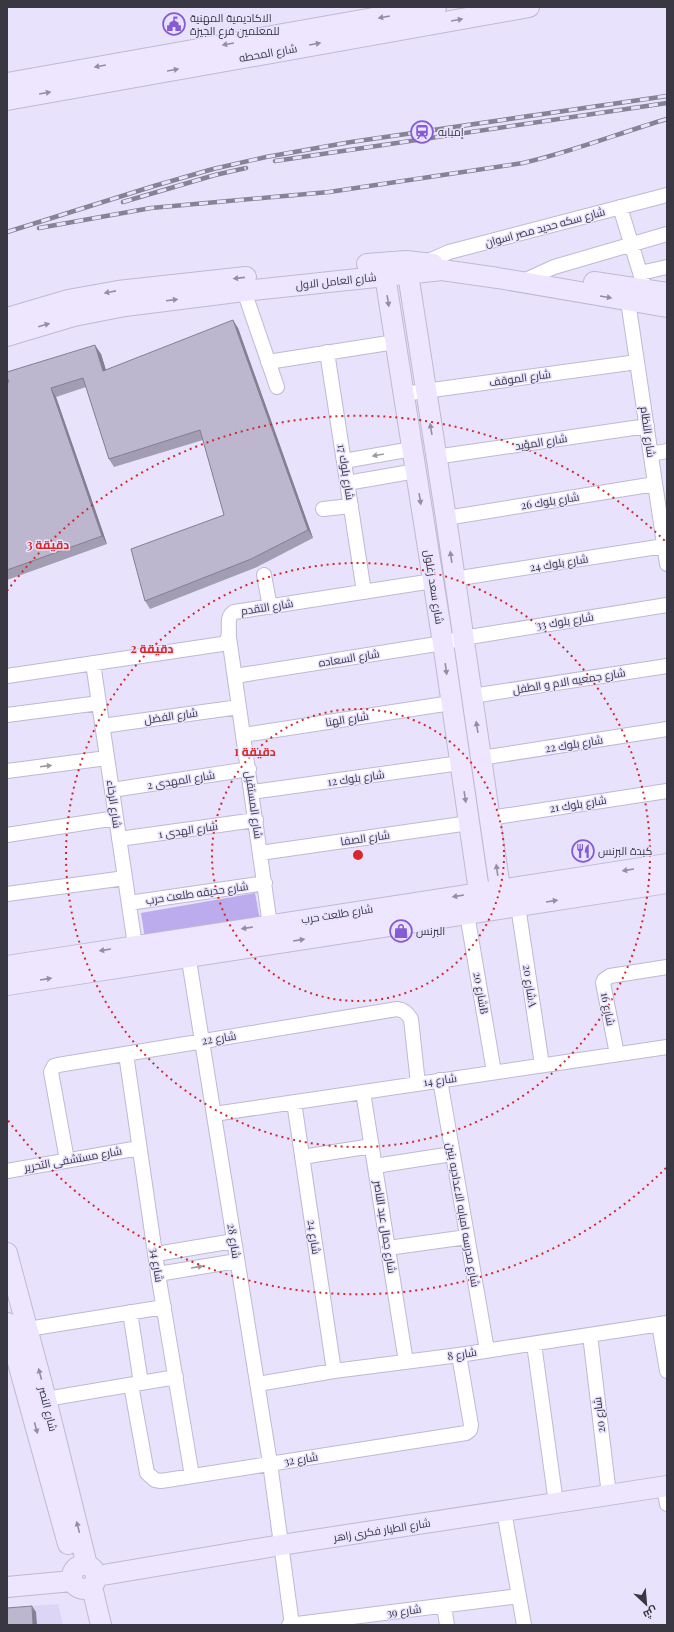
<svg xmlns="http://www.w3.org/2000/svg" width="674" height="1632" font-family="'Playfair Display',Cairo,serif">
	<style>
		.built { fill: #ddd5f6 }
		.green { fill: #bcabed }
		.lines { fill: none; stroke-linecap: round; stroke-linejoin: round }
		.street-casing { stroke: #bfb9d2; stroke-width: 16 }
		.secondary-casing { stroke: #bfb9d2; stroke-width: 22 }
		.street { stroke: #fff; stroke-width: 14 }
		.secondary { stroke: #ede6fe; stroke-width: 20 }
		.rail-casing { stroke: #868394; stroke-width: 4.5 }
		.rail { stroke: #e8e2fd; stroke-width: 3; stroke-dasharray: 9; stroke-linecap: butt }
		.wall { fill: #a29db2 }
		.shaded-wall { fill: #847f91 }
		.building { fill: #bcb6cf; stroke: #847f91 }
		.oneway { fill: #938ea0 }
		.oneway2 { fill: #9c9ba0 }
		.ring { fill: none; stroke: #d62828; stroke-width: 2; stroke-dasharray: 2 4 }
		.labels { text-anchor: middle; stroke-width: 3; stroke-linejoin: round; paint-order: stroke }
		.poi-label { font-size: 11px; fill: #393741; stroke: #e8e2fd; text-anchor: start }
		.street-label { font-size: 11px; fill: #393741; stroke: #e8e2fd }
		.centre { fill: #d62828; stroke: #e8e2fd; stroke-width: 2 }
		.ring-label { font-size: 12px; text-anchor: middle; font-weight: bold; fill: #d62828; stroke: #e8e2fd; stroke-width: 3; stroke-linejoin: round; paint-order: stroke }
	</style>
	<rect width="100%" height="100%" fill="#e8e2fd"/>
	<path class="built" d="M58,1604L63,1625H7V1608Z"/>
	<path class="green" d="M255,893L260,920L145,939L141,913Z"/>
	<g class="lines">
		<g class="street-casing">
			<path id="street" d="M620,207L645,289
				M424,263L449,252L667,195
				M640,273L667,267
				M521,282L554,267L667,234
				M244,291L277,387
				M628,301L667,564
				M327,352L364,592
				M268,362L395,342
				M403,394L637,362
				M651,454L667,451
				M435,457L647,426
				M344,461L412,449
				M347,483L416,471
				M323,509L351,506
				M446,518L655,484
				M264,575L270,607
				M454,579L664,546
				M229,637L270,925
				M93,663L135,945
				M7,676L222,644L225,643C234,634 223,619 234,612L433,581
				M235,676L443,643L463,638L667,605
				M472,696L667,666
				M7,715L99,703
				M102,726L239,707
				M243,735L451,703
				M481,758L667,729
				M7,771L107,758
				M112,790L249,769
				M252,792L460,763
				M490,818L667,791
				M7,835L116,818
				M119,839L256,820
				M260,853L469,823
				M7,894L125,878
				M129,903L265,883
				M518,906L542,1065
				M467,914L494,1072
				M187,948L270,1463L292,1625
				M126,1054L158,1274L192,1476
				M617,1054L603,983L604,980L610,976L667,967
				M440,1080L487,1350
				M363,1092L406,1362
				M294,1102L334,1371
				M214,1114L667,1047
				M302,1157L372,1146
				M67,1160L51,1072L54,1066L58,1065L397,1009C404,1010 407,1013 411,1019L418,1084
				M375,1166L452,1154
				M7,1171L139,1148
				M388,1248L467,1237
				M156,1254L234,1241
				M158,1274L237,1261
				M130,1312L141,1383
				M659,1324L667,1371
				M28,1329L164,1307
				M590,1335L609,1495
				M534,1344L556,1503
				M258,1384L334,1371L459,1355L667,1323
				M131,1385L147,1473L155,1480L161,1481L466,1433L470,1430L471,1425L459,1355
				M46,1399L176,1377
				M664,1487L667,1504
				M504,1511L524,1625
				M444,1606L447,1625
				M289,1625L519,1596"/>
		</g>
		<g class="secondary-casing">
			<path id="secondary" d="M7,83L436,7
				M7,100L529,7
				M406,261L446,518L502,902
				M383,263L443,643L481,905
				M367,264L406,261L433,264
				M594,282L667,293
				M7,318L68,300L118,291L246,277
				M7,336L74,316L125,306L244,291L442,270L498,278L667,307
				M7,966L667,864
				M7,985L667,883
				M7,1253L46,1399L87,1565
				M7,1323L68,1544
				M72 1577a12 12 0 1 1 24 0a12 12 0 1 1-24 0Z
				M97,1576L281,1545L667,1486
				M7,1587L72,1581
				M92,1587L101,1625"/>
		</g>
		<use href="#street" class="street"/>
		<use href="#secondary" class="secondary"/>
		<g class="rail-casing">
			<path id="rail" d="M275,161L667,103
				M123,202L215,175L246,168
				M39,228L151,208L329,192L523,163C572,152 619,133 667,119
				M7,232L154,186L213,169L266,157L351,142L667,96"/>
		</g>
		<use href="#rail" class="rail"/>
	</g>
	<path class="wall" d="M238,328L313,538L257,567L150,609L145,601L224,515L203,440L114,467L109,459L86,387L56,397L107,544L7,580V383L101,354L106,370Z"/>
	<path class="shaded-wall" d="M233,320L238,328L313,538L308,530Z
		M95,345L101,354L109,380L103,371Z
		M51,388L56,397L107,544L102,536Z
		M32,1606L36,1612L37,1625H33Z"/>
	<path class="building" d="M233,320L308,530L251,559L145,601L131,549L224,515L200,430L109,459L83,378L51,388L102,536L7,570V383L9,382L7,377V372L95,345L103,371Z
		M32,1606L33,1625H7V1608Z"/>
	<defs><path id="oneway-solid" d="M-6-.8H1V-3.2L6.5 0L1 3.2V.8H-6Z"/></defs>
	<g class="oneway">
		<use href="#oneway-solid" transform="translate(384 17) rotate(170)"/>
		<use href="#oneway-solid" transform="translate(457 20) rotate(-10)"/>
		<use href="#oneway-solid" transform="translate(228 44) rotate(170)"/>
		<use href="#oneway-solid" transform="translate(315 44) rotate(-10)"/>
		<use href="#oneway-solid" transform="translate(100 66) rotate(170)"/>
		<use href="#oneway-solid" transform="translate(173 70) rotate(-10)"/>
		<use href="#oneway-solid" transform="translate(45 93) rotate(-10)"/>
		<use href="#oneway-solid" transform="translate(239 278) rotate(174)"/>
		<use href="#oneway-solid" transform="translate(110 292) rotate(169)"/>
		<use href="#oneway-solid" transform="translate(606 297) rotate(10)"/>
		<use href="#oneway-solid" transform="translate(172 300) rotate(-7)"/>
		<use href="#oneway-solid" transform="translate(388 301) rotate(81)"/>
		<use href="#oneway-solid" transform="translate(44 325) rotate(-16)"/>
		<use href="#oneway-solid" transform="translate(431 429) rotate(-99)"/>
		<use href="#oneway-solid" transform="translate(420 499) rotate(81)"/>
		<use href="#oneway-solid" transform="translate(451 557) rotate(-98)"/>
		<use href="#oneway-solid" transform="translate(446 669) rotate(82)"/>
		<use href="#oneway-solid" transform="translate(477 727) rotate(-99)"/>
		<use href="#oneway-solid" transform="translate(465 797) rotate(81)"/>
		<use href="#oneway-solid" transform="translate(497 870) rotate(-98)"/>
		<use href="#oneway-solid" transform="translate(628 870) rotate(171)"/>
		<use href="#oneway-solid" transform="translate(458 896) rotate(171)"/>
		<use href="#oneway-solid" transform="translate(552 901) rotate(-9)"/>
		<use href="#oneway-solid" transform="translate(247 928) rotate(171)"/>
		<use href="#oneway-solid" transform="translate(299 940) rotate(-9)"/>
		<use href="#oneway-solid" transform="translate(105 950) rotate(171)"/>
		<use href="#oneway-solid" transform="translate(46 979) rotate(-9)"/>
		<use href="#oneway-solid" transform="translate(40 1374) rotate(-105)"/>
		<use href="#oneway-solid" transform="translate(36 1428) rotate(75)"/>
		<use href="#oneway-solid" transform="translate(78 1527) rotate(-104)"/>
	</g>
	<g class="oneway2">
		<use href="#oneway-solid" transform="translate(378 455) rotate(170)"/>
		<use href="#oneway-solid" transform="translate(46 766) rotate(-7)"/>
		<use href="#oneway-solid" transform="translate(197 1267) rotate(-9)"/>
	</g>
	<g class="ring">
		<circle cx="358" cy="855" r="146"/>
		<circle cx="358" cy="855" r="292"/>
		<path d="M666 1168A439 439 0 0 1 7 1119M7 591A439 439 0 0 1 666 542"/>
	</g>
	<defs>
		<g id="civic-ring" transform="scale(1.15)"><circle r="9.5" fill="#e8e2fd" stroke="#865cd6" stroke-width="1.5"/><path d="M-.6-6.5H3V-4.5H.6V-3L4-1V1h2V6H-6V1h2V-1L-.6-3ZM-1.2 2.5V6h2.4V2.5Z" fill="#865cd6"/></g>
		<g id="station-ring" transform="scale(1.15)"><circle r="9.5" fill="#e8e2fd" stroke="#865cd6" stroke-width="1.5"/><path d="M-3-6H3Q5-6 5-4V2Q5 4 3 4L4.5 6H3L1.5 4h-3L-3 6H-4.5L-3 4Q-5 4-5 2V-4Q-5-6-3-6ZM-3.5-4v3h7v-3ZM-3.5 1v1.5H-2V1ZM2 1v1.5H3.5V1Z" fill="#865cd6"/></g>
		<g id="restaurant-ring" transform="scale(1.15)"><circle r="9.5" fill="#e8e2fd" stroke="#865cd6" stroke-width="1.5"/><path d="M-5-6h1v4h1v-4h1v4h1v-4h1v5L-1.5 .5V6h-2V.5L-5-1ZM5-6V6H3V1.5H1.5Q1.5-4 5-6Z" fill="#865cd6"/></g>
		<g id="shop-ring" transform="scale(1.15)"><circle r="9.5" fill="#e8e2fd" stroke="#865cd6" stroke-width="1.5"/><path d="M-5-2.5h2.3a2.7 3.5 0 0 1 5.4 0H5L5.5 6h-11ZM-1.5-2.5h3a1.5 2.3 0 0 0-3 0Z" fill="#865cd6"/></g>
	</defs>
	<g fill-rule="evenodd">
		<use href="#civic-ring" x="174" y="24"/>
		<use href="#station-ring" x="422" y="132"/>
		<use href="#restaurant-ring" x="583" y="851"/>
		<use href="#shop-ring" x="401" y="931"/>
	</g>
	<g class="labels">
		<g class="poi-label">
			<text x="190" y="22">الاكاديمية المهنية<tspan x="190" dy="13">للمعلمين فرع الجيزة</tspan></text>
			<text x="438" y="136">إمبابه</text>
			<text x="598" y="855">كبدة البرنس</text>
			<text x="416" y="935">البرنس</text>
		</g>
		<g class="street-label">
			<text transform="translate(268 53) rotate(-10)" y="4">شارع المحطه</text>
			<text transform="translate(545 227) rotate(-15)" y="4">شارع سكه حديد مصر اسوان</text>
			<text transform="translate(336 281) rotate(-6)" y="4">شارع العامل الاول</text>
			<text transform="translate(520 378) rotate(-8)" y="4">شارع الموقف</text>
			<text transform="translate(648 432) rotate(82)" y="4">شارع النظام</text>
			<text transform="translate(541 442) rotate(-9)" y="4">شارع المؤيد</text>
			<text transform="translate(346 472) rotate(81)" y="4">شارع بلوك 17</text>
			<text transform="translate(550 501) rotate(-9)" y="4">شارع بلوك 26</text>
			<text transform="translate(559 563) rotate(-9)" y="4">شارع بلوك 24</text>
			<text transform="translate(434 587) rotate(81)" y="4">شارع سعد زغلول</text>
			<text transform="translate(267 607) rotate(-9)" y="4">شارع التقدم</text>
			<text transform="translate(565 621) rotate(-9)" y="4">شارع بلوك 33</text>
			<text transform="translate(349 658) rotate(-9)" y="4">شارع السعاده</text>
			<text transform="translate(569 681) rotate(-9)" y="4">شارع جمعيه الام و الطفل</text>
			<text transform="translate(171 716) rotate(-8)" y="4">شارع الفضل</text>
			<text transform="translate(347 719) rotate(-9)" y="4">شارع الهنا</text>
			<text transform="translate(574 744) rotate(-9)" y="4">شارع بلوك 22</text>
			<text transform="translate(356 778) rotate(-8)" y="4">شارع بلوك 12</text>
			<text transform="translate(181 780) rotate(-9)" y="4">شارع المهدى 2</text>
			<text transform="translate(114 804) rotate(82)" y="4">شارع الرخاء</text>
			<text transform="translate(578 804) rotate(-9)" y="4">شارع بلوك 21</text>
			<text transform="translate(254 805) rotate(82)" y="4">شارع المستقبل</text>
			<text transform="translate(188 830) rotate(-8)" y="4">شارع الهدى 1</text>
			<text transform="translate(365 838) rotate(-8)" y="4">شارع الصفا</text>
			<text transform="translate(197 893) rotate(-8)" y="4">شارع حديقه طلعت حرب</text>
			<text transform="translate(337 914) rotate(-9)" y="4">شارع طلعت حرب</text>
			<text transform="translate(530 986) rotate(82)" y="4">شارع 20A</text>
			<text transform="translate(481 993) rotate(80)" y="4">شارع 20B</text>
			<text transform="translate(608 1009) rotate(79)" y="4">شارع 16</text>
			<text transform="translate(219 1038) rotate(-9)" y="4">شارع 22</text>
			<text transform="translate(440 1080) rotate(-8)" y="4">شارع 14</text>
			<text transform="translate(73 1159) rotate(-10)" y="4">شارع مستشفى التحرير</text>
			<text transform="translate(463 1215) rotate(80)" y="4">شارع مدرسه امبابه الاعداديه بنين</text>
			<text transform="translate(385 1227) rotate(81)" y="4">شارع جمال عبد الناصر</text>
			<text transform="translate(314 1237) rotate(82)" y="4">شارع 24</text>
			<text transform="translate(234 1241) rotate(81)" y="4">شارع 28</text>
			<text transform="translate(157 1265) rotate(81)" y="4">شارع 34</text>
			<text transform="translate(462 1354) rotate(-9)" y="4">شارع 8</text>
			<text transform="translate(48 1409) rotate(76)" y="4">شارع النصر</text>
			<text transform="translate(599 1415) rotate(-97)" y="4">شارع 20</text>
			<text transform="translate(301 1459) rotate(-9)" y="4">شارع 32</text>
			<text transform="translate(382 1530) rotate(-9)" y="4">شارع الطيار فكرى زاهر</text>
			<text transform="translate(404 1611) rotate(-8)" y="4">شارع 39</text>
		</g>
	</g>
	<circle cx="358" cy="855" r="6" class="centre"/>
	<g class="ring-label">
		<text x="48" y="549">3 دقيقة</text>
		<text x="152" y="653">2 دقيقة</text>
		<text x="255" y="756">1 دقيقة</text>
	</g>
	<rect width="674" height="1632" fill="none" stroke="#393741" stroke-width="16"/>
	<g transform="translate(646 1604) rotate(154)" stroke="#e8e2fd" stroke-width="3" paint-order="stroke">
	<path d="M0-3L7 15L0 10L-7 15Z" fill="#393741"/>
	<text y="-6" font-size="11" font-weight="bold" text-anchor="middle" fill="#393741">ش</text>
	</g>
</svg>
